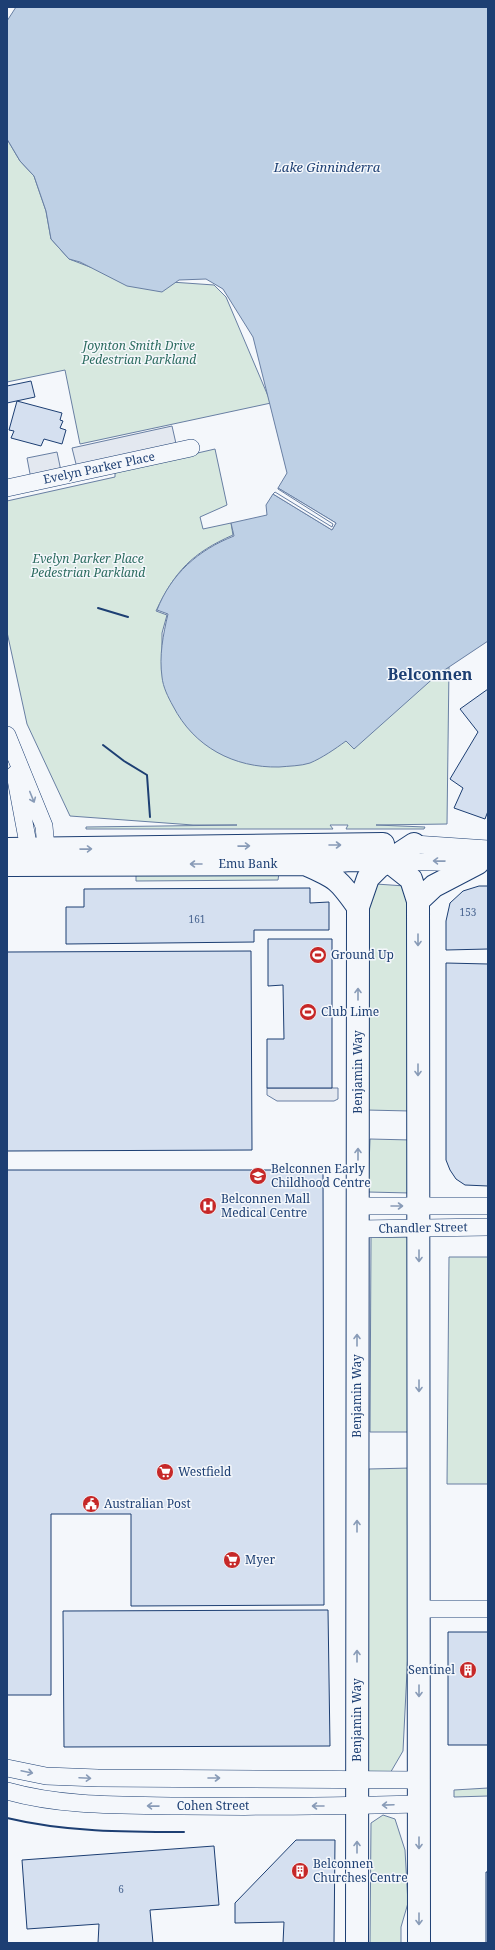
<svg xmlns="http://www.w3.org/2000/svg" width="495" height="1950" font-family="'Noto Serif',serif">
	<style>
		.green { fill: #d7e8df; stroke: #687fa3 }
		.parking { fill: #e3e8f0; stroke: #687fa3 }
		.water { fill: #bed0e5; stroke: #687fa3 }
		.pier { fill: #f4f7fb; stroke: #687fa3 }
		.building { fill: #d5e0f0; stroke: #1d3f73 }
		.lines { fill: none; stroke-linecap: round; stroke-linejoin: round }
		.minor-casing { stroke: #1d3f73; stroke-width: 18 }
		.major-casing { stroke: #1d3f73; stroke-width: 24 }
		.minor { stroke: #f4f7fb; stroke-width: 17 }
		.major { stroke: #f4f7fb; stroke-width: 22 }
		.wall { stroke: #1d3f73; stroke-width: 2 }
		.oneway { stroke: #889bb7 }
		.labels { text-anchor: middle; stroke-width: 3; stroke-linejoin: round; paint-order: stroke }
		.number-label { font-size: 10px; fill: #4b6792 }
		.park-label { font-size: 12px; font-style: italic; fill: #2c6c60; stroke: #f4f7fb }
		.street-label { font-size: 12px; fill: #1d3f73; stroke: #f4f7fb }
		.poi-label { font-size: 12px; fill: #1d3f73; stroke: #f4f7fb; text-anchor: start }
		.water-label { font-size: 13px; font-style: italic; fill: #1d3f73; stroke: #f4f7fb }
		.district-label { font-size: 16px; font-weight: bold; fill: #1d3f73; stroke: #f4f7fb }
	</style>
	<rect width="100%" height="100%" fill="#f4f7fb"/>
	<path class="green" d="M7,139L20,161L34,176L46,211L51,239L69,259L90,267L171,282L214,285L226,297L271,403L80,444L65,370L7,382Z
		M215,449L227,505L200,517L203,529L231,523L233,535C192,553 175,571 156,611L167,615L162,633V671L421,686L449,667L447,824L376,825L425,827L424,829H346L348,825H330L333,829H86V827L237,825H193L70,816L27,724L7,632V501L115,477V472Z
		M279,873L278,880L136,881V874Z
		M376,884L405,886L411,912L410,1111L366,1110L367,909Z
		M370,1139L411,1140L410,1193L368,1192Z
		M371,1237H412L411,1432H370Z
		M449,1257H488V1484H447Z
		M411,1468L410,1611L403,1751L389,1775L367,1774L369,1469Z
		M488,1788V1796L454,1797V1790Z
		M383,1815L395,1819L405,1850L408,1903L401,1927V1943H370L371,1823Z"/>
	<path class="parking" d="M172,426L177,448L31,479L27,458L57,452L61,471L77,468L72,448Z
		M267,1088H338V1099L334,1101H277L267,1095Z"/>
	<path class="water" d="M16,7H488V641L437,675L354,749L346,741C335,749 322,758 310,763C301,766 289,766 279,767C234,768 194,747 173,706C168,697 163,687 162,677C159,656 163,635 168,614L157,610C171,574 198,550 234,536L231,523L267,515L266,505L273,494L332,530L336,523L278,488L287,473L253,337L223,289L206,279L179,280L162,292L127,286L80,262L69,259L51,239L46,211L34,176L20,161L7,139V21Z"/>
	<path class="pier" d="M278,488L336,523L332,530L273,494L275,492L332,527L333,524L278,489Z"/>
	<path class="building" d="M31,381L35,397L7,403V386Z
		M17,401L62,413L60,420L63,421L60,428L66,430L62,444L44,439L41,446L11,438L14,431L9,430Z
		M488,689V811L485,819L454,808L463,788L450,779L478,732L460,709Z
		M479,886H488V949L446,950V921L450,903L463,891Z
		M310,888V903L329,902V930H254V942L66,944V907H84V889Z
		M268,939H332V1088H267V1039H284L283,985L268,986Z
		M251,951L252,1150L7,1151V952Z
		M446,963L488,964V1186L465,1185L456,1179L450,1170L446,1160Z
		M7,1170H323L324,1605L131,1606V1514H51V1695H7Z
		M328,1610L330,1746L64,1747L63,1611Z
		M448,1632H488V1745H448Z
		M296,1840H335L334,1943H283L284,1922L235,1923V1903Z
		M214,1846L219,1905L150,1910L153,1943H98L99,1924L27,1929L22,1860Z
		M486,1872H488V1943H486Z"/>
	<g class="lines">
		<g class="minor-casing">
			<path id="minor" d="M7,488L191,448
				M7,735L44,826L47,859
				M15,774L29,849L30,860
				M414,844L488,849
				M390,861L478,863
				M358,1206H488
				M358,1229L488,1227
				M419,1609H488
				M7,1768L46,1776L98,1778L419,1780
				M7,1791C64,1807 123,1805 182,1806C261,1807 340,1806 419,1804"/>
		</g>
		<g class="major-casing">
			<path id="major" d="M368,845L411,879L418,901L419,1943
				M7,849L383,844
				M7,865L305,864L350,860L390,861
				M307,865C337,878 339,880 358,907
				M418,901L434,886L478,863
				M357,1943L358,907L368,878L379,867L414,844"/>
		</g>
		<use href="#minor" class="minor"/>
		<use href="#major" class="major"/>
		<path class="wall" d="M98,608L128,617
			M103,745L124,761L147,775L150,817
			M7,1818C65,1832 125,1832 184,1832"/>
	</g>
	<defs><path id="oneway-shaft" d="M-6 0H5M1.5-3L5.5 0L1.5 3" fill="none" stroke-width="1.6" stroke-linecap="round" stroke-linejoin="round"/></defs>
	<g class="oneway">
		<use href="#oneway-shaft" transform="translate(32 797) rotate(68)"/>
		<use href="#oneway-shaft" transform="translate(335 845)"/>
		<use href="#oneway-shaft" transform="translate(244 846) rotate(-1)"/>
		<use href="#oneway-shaft" transform="translate(86 849) rotate(-1)"/>
		<use href="#oneway-shaft" transform="translate(439 861) rotate(-179)"/>
		<use href="#oneway-shaft" transform="translate(196 864) rotate(180)"/>
		<use href="#oneway-shaft" transform="translate(418 940) rotate(90)"/>
		<use href="#oneway-shaft" transform="translate(358 994) rotate(-90)"/>
		<use href="#oneway-shaft" transform="translate(418 1070) rotate(90)"/>
		<use href="#oneway-shaft" transform="translate(358 1154) rotate(-90)"/>
		<use href="#oneway-shaft" transform="translate(397 1206)"/>
		<use href="#oneway-shaft" transform="translate(419 1256) rotate(90)"/>
		<use href="#oneway-shaft" transform="translate(357 1340) rotate(-90)"/>
		<use href="#oneway-shaft" transform="translate(419 1386) rotate(90)"/>
		<use href="#oneway-shaft" transform="translate(357 1526) rotate(-90)"/>
		<use href="#oneway-shaft" transform="translate(357 1656) rotate(-90)"/>
		<use href="#oneway-shaft" transform="translate(419 1691) rotate(90)"/>
		<use href="#oneway-shaft" transform="translate(27 1772) rotate(12)"/>
		<use href="#oneway-shaft" transform="translate(85 1778) rotate(3)"/>
		<use href="#oneway-shaft" transform="translate(214 1778)"/>
		<use href="#oneway-shaft" transform="translate(388 1805) rotate(178)"/>
		<use href="#oneway-shaft" transform="translate(153 1806) rotate(-179)"/>
		<use href="#oneway-shaft" transform="translate(318 1806) rotate(180)"/>
		<use href="#oneway-shaft" transform="translate(419 1843) rotate(90)"/>
		<use href="#oneway-shaft" transform="translate(357 1847) rotate(-90)"/>
		<use href="#oneway-shaft" transform="translate(419 1919) rotate(90)"/>
	</g>
	<defs>
		<g id="stadium-disc" transform="scale(0.9)"><circle r="9.5" fill="#c62828" stroke="#f4f7fb"/><path d="M0-5a6.5 5 0 1 0 0 10a6.5 5 0 1 0 0-10ZM-3.5-1.8h7v3.6h-7Z" fill="#fff"/></g>
		<g id="school-disc" transform="scale(0.9)"><circle r="9.5" fill="#c62828" stroke="#f4f7fb"/><path d="M0-5L7-2L0 1L-7-2ZM-4 1L0 2.5L4 1V4Q0 6-4 4Z" fill="#fff"/></g>
		<g id="hospital-disc" transform="scale(0.9)"><circle r="9.5" fill="#c62828" stroke="#f4f7fb"/><path d="M-5-5h3v3.5h4V-5h3V5h-3V1.5h-4V5h-3Z" fill="#fff"/></g>
		<g id="supermarket-disc" transform="scale(0.9)"><circle r="9.5" fill="#c62828" stroke="#f4f7fb"/><path d="M-6-5.5h2.5l.6 2H6L4.5 2H-2.5L-4.4-4H-6ZM-1.5 3.2a1.3 1.3 0 1 0 .1 0ZM3 3.2a1.3 1.3 0 1 0 .1 0Z" fill="#fff"/></g>
		<g id="civic-disc" transform="scale(0.9)"><circle r="9.5" fill="#c62828" stroke="#f4f7fb"/><path d="M-.6-6.5H3V-4.5H.6V-3L4-1V1h2V6H-6V1h2V-1L-.6-3ZM-1.2 2.5V6h2.4V2.5Z" fill="#fff"/></g>
		<g id="building-disc" transform="scale(0.9)"><circle r="9.5" fill="#c62828" stroke="#f4f7fb"/><path d="M-4-6H4V6H1V3H-1V6H-4ZM-2.5-4.3h1.7v1.8h-1.7ZM.8-4.3h1.7v1.8H.8ZM-2.5-1h1.7V.8h-1.7ZM.8-1h1.7V.8H.8Z" fill="#fff"/></g>
	</defs>
	<g fill-rule="evenodd">
		<use href="#stadium-disc" x="318" y="955"/>
		<use href="#stadium-disc" x="308" y="1012"/>
		<use href="#school-disc" x="258" y="1176"/>
		<use href="#hospital-disc" x="208" y="1206"/>
		<use href="#supermarket-disc" x="165" y="1472"/>
		<use href="#civic-disc" x="91" y="1504"/>
		<use href="#supermarket-disc" x="232" y="1560"/>
		<use href="#building-disc" x="468" y="1670"/>
		<use href="#building-disc" x="300" y="1871"/>
	</g>
	<g class="labels">
		<g class="number-label">
			<text x="468" y="916">153</text>
			<text x="197" y="923">161</text>
			<text x="121" y="1893">6</text>
		</g>
		<g class="park-label">
			<text x="139" y="350">Joynton Smith Drive<tspan x="139" dy="14">Pedestrian Parkland</tspan></text>
			<text x="88" y="563">Evelyn Parker Place<tspan x="88" dy="14">Pedestrian Parkland</tspan></text>
		</g>
		<g class="street-label">
			<text transform="translate(99 468) rotate(-12)" y="4">Evelyn Parker Place</text>
			<text x="248" y="868">Emu Bank</text>
			<text transform="translate(358 1072) rotate(-90)" y="4">Benjamin Way</text>
			<text transform="translate(423 1228) rotate(-1)" y="4">Chandler Street</text>
			<text transform="translate(357 1396) rotate(-90)" y="4">Benjamin Way</text>
			<text transform="translate(357 1720) rotate(-90)" y="4">Benjamin Way</text>
			<text x="213" y="1810">Cohen Street</text>
		</g>
		<g class="poi-label">
			<text x="331" y="959">Ground Up</text>
			<text x="321" y="1016">Club Lime</text>
			<text x="271" y="1173">Belconnen Early<tspan x="271" dy="14">Childhood Centre</tspan></text>
			<text x="221" y="1203">Belconnen Mall<tspan x="221" dy="14">Medical Centre</tspan></text>
			<text x="178" y="1476">Westfield</text>
			<text x="104" y="1508">Australian Post</text>
			<text x="245" y="1564">Myer</text>
			<text x="455" y="1674" text-anchor="end">Sentinel</text>
			<text x="313" y="1868">Belconnen<tspan x="313" dy="14">Churches Centre</tspan></text>
		</g>
		<g class="water-label">
			<text x="327" y="172">Lake Ginninderra</text>
		</g>
		<g class="district-label">
			<text x="430" y="680">Belconnen</text>
		</g>
	</g>
	<rect width="495" height="1950" fill="none" stroke="#1d3f73" stroke-width="16"/>
</svg>
